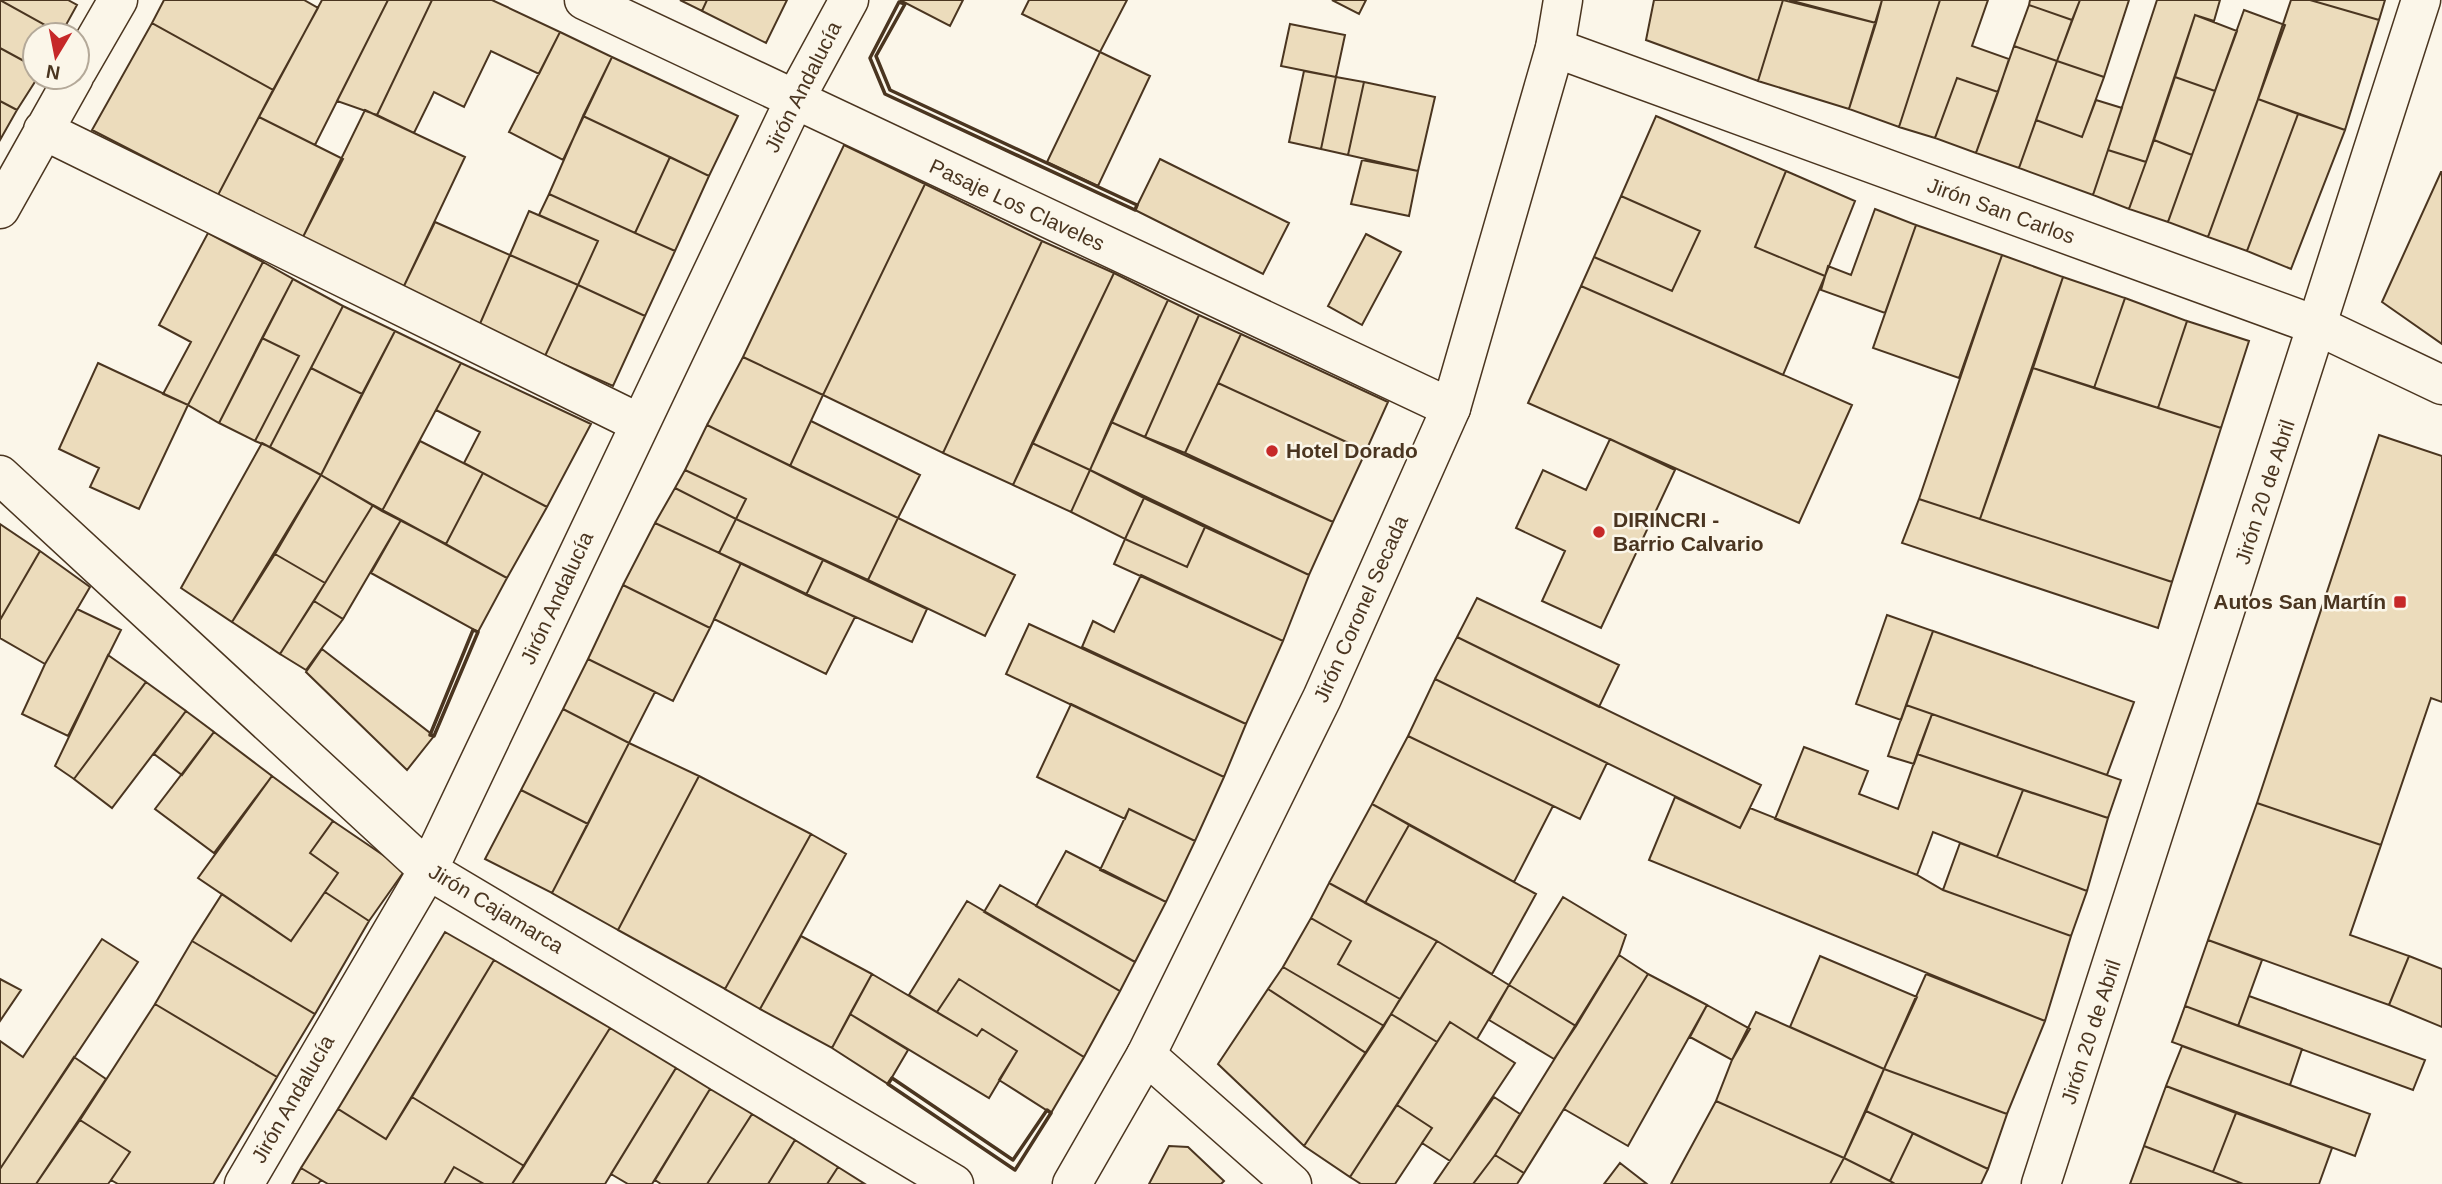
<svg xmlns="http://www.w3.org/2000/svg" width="2442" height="1184" font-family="Arial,sans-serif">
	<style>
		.building { fill: #ecdcbc; stroke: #4a3520; stroke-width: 2 }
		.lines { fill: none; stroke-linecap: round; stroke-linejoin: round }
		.street-casing { stroke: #4a3520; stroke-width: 41 }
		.secondary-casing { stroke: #4a3520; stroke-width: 41 }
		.street { stroke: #fbf6e9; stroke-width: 38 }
		.secondary { stroke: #fbf6e9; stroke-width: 38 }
		.wall { stroke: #4a3520; stroke-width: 3.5 }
		.poi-dot { fill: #c62828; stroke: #fbf6e9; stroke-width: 2.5 }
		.labels { text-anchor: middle; stroke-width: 5; stroke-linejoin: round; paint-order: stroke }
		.street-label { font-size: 21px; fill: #4a3520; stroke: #fbf6e9 }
		.poi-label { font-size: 21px; font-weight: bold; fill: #4a3520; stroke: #fbf6e9; text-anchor: start }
	</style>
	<rect width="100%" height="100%" fill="#fbf6e9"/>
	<path class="building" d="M0,0H68L77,5L61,34Z
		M0,0L61,34L35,35V67L0,48Z
		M164,0H304L318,8L273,90L152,23Z
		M322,0H388L315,145L259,117Z
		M388,0H432L377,115L337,101Z
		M432,0H492L560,32L539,74L491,51L464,107L434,92L414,133L377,115Z
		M680,0H707L702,11Z
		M707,0H787L766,43L702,11Z
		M900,0H963L950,26Z
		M1029,0H1127L1100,52L1022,14Z
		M1332,0H1366L1359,14Z
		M1654,0H1783L1758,81L1646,40Z
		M1783,0L1876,23L1849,109L1758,81Z
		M1789,0H1882L1876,23Z
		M1882,0H1940L1899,127L1849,109Z
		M1940,0H1988L1972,46L2009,59L1998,92L1957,78L1935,138L1899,127Z
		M2030,0H2080L2072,20L2029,5Z
		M2080,0H2129L2104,77L2057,61Z
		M2157,0H2220L2214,21L2195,15L2146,162L2108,150Z
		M2291,0H2310L2379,20L2345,130L2258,99Z
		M2310,0H2385L2379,20Z
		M2029,5L2072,20L2057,61L2014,46Z
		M2244,10L2285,25L2208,237L2168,222Z
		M2195,15L2237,31L2215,91L2175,77Z
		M152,23L273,90L218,195L92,130Z
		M1290,24L1345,35L1336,77L1281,66Z
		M560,32L612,57L563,160L509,132Z
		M2014,46L2057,61L2019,168L1976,153Z
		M0,48L35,67V77H38L17,110L0,101Z
		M1100,52L1150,76L1098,186L1047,162Z
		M612,57L738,116L709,176L583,116Z
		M2057,61L2104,77L2082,137L2036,120Z
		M1304,71L1336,77L1321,149L1289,142Z
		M1336,77L1364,82L1348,155L1321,149Z
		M2175,77L2215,91L2192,155L2154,140Z
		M1957,78L1998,92L1976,153L1935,138Z
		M1364,82L1435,97L1418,171L1348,155Z
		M2258,99L2298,114L2247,251L2208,237Z
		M2096,100L2122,108L2093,195L2019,168L2036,120L2082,137Z
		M0,101L17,110L0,140Z
		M365,110L465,157L403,288L302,239Z
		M2298,114L2345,130L2291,269L2247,251Z
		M583,116L670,157L635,233L549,194Z
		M1656,116L1786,171L1755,247L1825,276L1783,375L1581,286L1594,257L1672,291L1700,231L1621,196Z
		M259,117L343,159L302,239L218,195Z
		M2154,140L2192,155L2168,222L2129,209Z
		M844,145L925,184L823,395L743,357Z
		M2108,150L2146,162L2129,209L2093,195Z
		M670,157L709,176L675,251L635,233Z
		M1160,159L1289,223L1263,274L1135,210Z
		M1362,160L1418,171L1409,216L1351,204Z
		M1786,171L1855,201L1825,276L1755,247Z
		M2441,172H2442V344L2382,302Z
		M925,184L1042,241L943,453L823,395Z
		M549,194L675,251L645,316L578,285L598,241L539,215Z
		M1621,196L1700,231L1672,291L1594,257Z
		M1875,209L1916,225L1885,313L1821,290L1828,266L1851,275Z
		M529,211L598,241L578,285L510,255Z
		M435,222L510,255L479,326L403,288Z
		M1916,225L2002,255L1959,378L1873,348Z
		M208,233L263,262L188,405L163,394L191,342L159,325Z
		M1366,234L1401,252L1362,325L1328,306Z
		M1042,241L1114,273L1013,485L943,453Z
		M510,255L578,285L545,356L479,326Z
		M2002,255L2063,277L1980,519L1919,499Z
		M263,262L293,279L219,423L188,405Z
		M1114,273L1168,300L1090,470L1032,443Z
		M2063,277L2125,298L2094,388L2033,368Z
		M293,279L343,306L270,447L255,441L299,356L262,338Z
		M578,285L645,316L613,386L545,356Z
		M1581,286L1852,405L1799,523L1528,403Z
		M2125,298L2187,321L2158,408L2094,388Z
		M1168,300L1199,315L1145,437L1111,422Z
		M343,306L395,331L362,394L311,368Z
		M1199,315L1241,334L1185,453L1145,437Z
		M2187,321L2249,341L2221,428L2158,408Z
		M395,331L461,363L382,511L321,475Z
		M1241,334L1388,402L1366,451L1218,383Z
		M262,338L299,356L255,441L219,423Z
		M743,357L823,395L790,466L707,425Z
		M98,363L188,405L139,509L90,487L99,468L59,449Z
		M461,363L591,424L547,507L464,463L480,432L436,410Z
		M311,368L362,394L321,475L270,447Z
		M2033,368L2221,428L2172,582L1980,519Z
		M1218,383L1366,451L1333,522L1185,453Z
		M811,421L920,475L898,518L790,466Z
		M1111,422L1333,522L1309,575L1090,470Z
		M707,425L898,518L868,580L736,519L746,499L685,470Z
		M2379,435L2442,456V702L2431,698L2381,845L2257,803Z
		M1610,439L1675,470L1601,628L1542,601L1565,551L1516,528L1543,470L1586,490Z
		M420,441L483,473L446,544L382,511Z
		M262,443L321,475L232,622L181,588Z
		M1032,443L1090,470L1071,512L1013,485Z
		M685,470L746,499L736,519L675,488Z
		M1090,470L1144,498L1125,539L1071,512Z
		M483,473L547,507L507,578L446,544Z
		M321,475L373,505L325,583L275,554Z
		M675,488L736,519L719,553L655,523Z
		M1144,498L1205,527L1187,567L1125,539Z
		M1919,499L2172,582L2158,628L1902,543Z
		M373,505L401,520L343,619L314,601Z
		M898,518L1015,575L985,636L868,580Z
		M736,519L823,560L806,595L719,553Z
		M401,520L507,578L478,632L371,573Z
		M655,523L741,563L710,628L623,585Z
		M0,524L40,551L0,620Z
		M1205,527L1309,575L1283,641L1114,564L1125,539L1187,567Z
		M40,551L90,587L45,664L0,638V620Z
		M275,554L325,583L280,654L232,622Z
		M823,560L927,609L912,642L806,595Z
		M741,563L855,617L826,674L714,619Z
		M1141,575L1283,641L1246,724L1082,647L1093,621L1114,632Z
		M623,585L710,628L673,701L588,659Z
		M1477,598L1619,665L1599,707L1457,637Z
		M314,601L343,619L306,670L280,654Z
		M77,609L121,630L68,736L22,714L45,664Z
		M1887,615L1933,631L1901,720L1856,704Z
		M1029,624L1246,724L1224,777L1006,674Z
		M1933,631L2134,702L2107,775L1906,705Z
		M1457,637L1761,785L1740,828L1435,679Z
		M322,649L434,736L407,770L306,672Z
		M108,655L146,682L74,779L55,766Z
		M588,659L655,692L629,743L563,709Z
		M1435,679L1607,763L1580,819L1408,736Z
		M146,682L186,711L112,808L74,779Z
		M1071,704L1224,777L1195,841L1129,809L1125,819L1037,777Z
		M1906,705L1932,714L1914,764L1888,756Z
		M563,709L629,743L588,824L521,790Z
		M186,711L214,732L182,775L154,754Z
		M1932,714L2121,780L2108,818L1917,754Z
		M214,732L272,776L214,853L155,809Z
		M1408,736L1553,806L1514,882L1372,804Z
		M629,743L699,776L618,930L552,893Z
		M1804,747L1868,771L1859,794L1898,809L1917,754L2023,790L1997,857L1933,832L1917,875L1775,819Z
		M272,776L333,821L310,853L338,873L291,941L198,878Z
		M699,776L811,834L725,989L618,930Z
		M521,790L588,824L552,893L485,859Z
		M2023,790L2108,818L2087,891L1997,857Z
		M1675,797L1740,828L1750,808L1917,875L1943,890L2071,936L2045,1021L1649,860Z
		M2257,803L2381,845L2350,935L2409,956L2389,1005L2208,940Z
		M1372,804L1409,825L1365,903L1329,883Z
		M1129,809L1195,841L1166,902L1100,870Z
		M333,821L405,870L369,921L325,892L338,873L310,853Z
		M1409,825L1536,894L1492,974L1437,941L1365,903Z
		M811,834L846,854L760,1009L725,989Z
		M1960,843L2087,891L2071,936L1943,890Z
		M1066,851L1166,902L1135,962L1036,906Z
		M1329,883L1437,941L1400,999L1338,964L1351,941L1311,918Z
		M1000,885L1135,962L1120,991L984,912Z
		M325,892L369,921L315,1014L192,941L222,894L291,941Z
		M1563,897L1626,935L1619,955L1576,1026L1509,985Z
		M967,901L1120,991L1084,1057L959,979L937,1012L909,995Z
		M1311,918L1351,941L1338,964L1400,999L1384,1026L1283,967Z
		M445,932L494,960L386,1139L338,1109Z
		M801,936L872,974L832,1048L760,1009Z
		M102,939L138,962L0,1169V1041L23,1057Z
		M2208,940L2262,960L2238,1026L2185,1006Z
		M192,941L315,1014L277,1077L155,1004Z
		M1437,941L1509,985L1477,1039L1450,1022L1437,1042L1391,1014Z
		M1619,955L1648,974L1524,1173L1495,1155Z
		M1820,956L1917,997L1884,1069L1790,1027Z
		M2409,956L2442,969V1027L2389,1005Z
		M494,960L610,1028L524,1166L412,1097Z
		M1283,967L1384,1026L1366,1053L1268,989Z
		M872,974L977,1036L982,1029L1017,1051L989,1098L850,1014Z
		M1648,974L1707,1005L1628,1146L1564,1109Z
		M1926,974L2045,1021L2007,1114L1884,1069Z
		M0,979L21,990L0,1021Z
		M959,979L1084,1057L1051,1113L999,1080L1017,1051L982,1029L977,1036L937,1012Z
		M1509,985L1576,1026L1554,1059L1489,1020Z
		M1268,989L1366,1053L1304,1146L1218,1064Z
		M2249,996L2425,1060L2413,1090L2238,1026Z
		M155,1004L277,1077L213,1184H118L111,1180L130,1152L80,1120Z
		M1707,1005L1750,1029L1732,1060L1690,1037Z
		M2185,1006L2302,1049L2290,1085L2172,1042Z
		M1756,1012L1884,1069L1844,1158L1716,1101L1732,1060Z
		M850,1014L908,1050L888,1084L832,1048Z
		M1391,1014L1437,1042L1350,1177L1304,1146Z
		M1450,1022L1515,1063L1450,1161L1422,1143L1432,1128L1397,1105Z
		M610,1028L676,1068L605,1184H512Z
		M2182,1046L2370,1114L2355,1156L2166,1086Z
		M74,1057L106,1079L36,1184H0V1169Z
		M676,1068L710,1089L652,1184H628L611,1174Z
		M1884,1069L2007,1114L1988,1169L1866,1111Z
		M2166,1086L2236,1113L2213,1172L2144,1146Z
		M710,1089L752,1114L707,1184H661L655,1180Z
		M412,1097L524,1166L512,1184H484L454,1167L444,1184H328L301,1168L338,1109L386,1139Z
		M1494,1097L1520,1114L1495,1155L1473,1184H1434Z
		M1716,1101L1844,1158L1830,1184H1671Z
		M1397,1105L1432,1128L1395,1184H1361L1350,1177Z
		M1866,1111L1913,1133L1890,1181L1844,1158Z
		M2236,1113L2332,1148L2319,1184H2243L2213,1172Z
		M752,1114L795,1140L768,1184H707Z
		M80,1120L130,1152L111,1180L108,1184H36Z
		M1913,1133L1988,1169L1981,1184H1895L1890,1181Z
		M795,1140L838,1167L827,1184H768Z
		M1169,1146L1188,1147L1224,1181L1221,1184H1149Z
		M2144,1146L2213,1172L2243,1184H2130Z
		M1495,1155L1524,1173L1517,1184H1473Z
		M1844,1158L1890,1181L1895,1184H1830Z
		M1620,1163L1647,1184H1604Z
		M454,1167L484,1184H444Z
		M838,1167L865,1184H827Z
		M301,1168L321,1180L318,1184H292Z"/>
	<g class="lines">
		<g class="street-casing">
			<path id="street" d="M584,0L1451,408
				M1555,48L2318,326L2442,385
				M77,71L118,0
				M43,130L639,423
				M0,209L74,77
				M0,475L428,870L954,1184
				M1146,1055L1292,1184
				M244,1184L428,870L794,101L849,0"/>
		</g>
		<g class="secondary-casing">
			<path id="secondary" d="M1072,1184L1146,1055L1322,698L1451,408L1555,48L1563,0
				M2041,1184L2421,0"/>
		</g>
		<use href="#street" class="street"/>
		<use href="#secondary" class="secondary"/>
		<path class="wall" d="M899,2L905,4L876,56L890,90L1137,205L1135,210L885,94L870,58Z
			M473,630L478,632L434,736L430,735Z
			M892,1078L1013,1160L1047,1110L1051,1113L1015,1170L888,1084Z"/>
	</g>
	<g class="poi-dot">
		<circle cx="1272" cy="451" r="7"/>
		<circle cx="1599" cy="532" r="7"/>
		<rect x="2393" y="595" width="14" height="14" rx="3.5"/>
	</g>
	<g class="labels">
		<g class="street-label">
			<text transform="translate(803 87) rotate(-63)" y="7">Jirón Andalucía</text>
			<text transform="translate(1017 205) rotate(25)" y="7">Pasaje Los Claveles</text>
			<text transform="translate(2001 211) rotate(20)" y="7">Jirón San Carlos</text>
			<text transform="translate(2265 492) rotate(-72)" y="7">Jirón 20 de Abril</text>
			<text transform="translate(557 598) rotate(-65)" y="7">Jirón Andalucía</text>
			<text transform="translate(1361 609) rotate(-66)" y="7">Jirón Coronel Secada</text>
			<text transform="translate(496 909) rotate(31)" y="7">Jirón Cajamarca</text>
			<text transform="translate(2091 1032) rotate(-72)" y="7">Jirón 20 de Abril</text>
			<text transform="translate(293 1099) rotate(-60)" y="7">Jirón Andalucía</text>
		</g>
		<g class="poi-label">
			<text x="1286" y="458">Hotel Dorado</text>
			<text x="1613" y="527">DIRINCRI -<tspan x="1613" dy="24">Barrio Calvario</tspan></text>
			<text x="2386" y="609" text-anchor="end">Autos San Martín</text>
		</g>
	</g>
	<g transform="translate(56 56) rotate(190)"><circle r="33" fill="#fbf6e9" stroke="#b4a999" stroke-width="2"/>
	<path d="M0-5L12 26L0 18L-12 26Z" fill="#c62828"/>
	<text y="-10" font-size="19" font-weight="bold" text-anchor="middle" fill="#4a3520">N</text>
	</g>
</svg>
